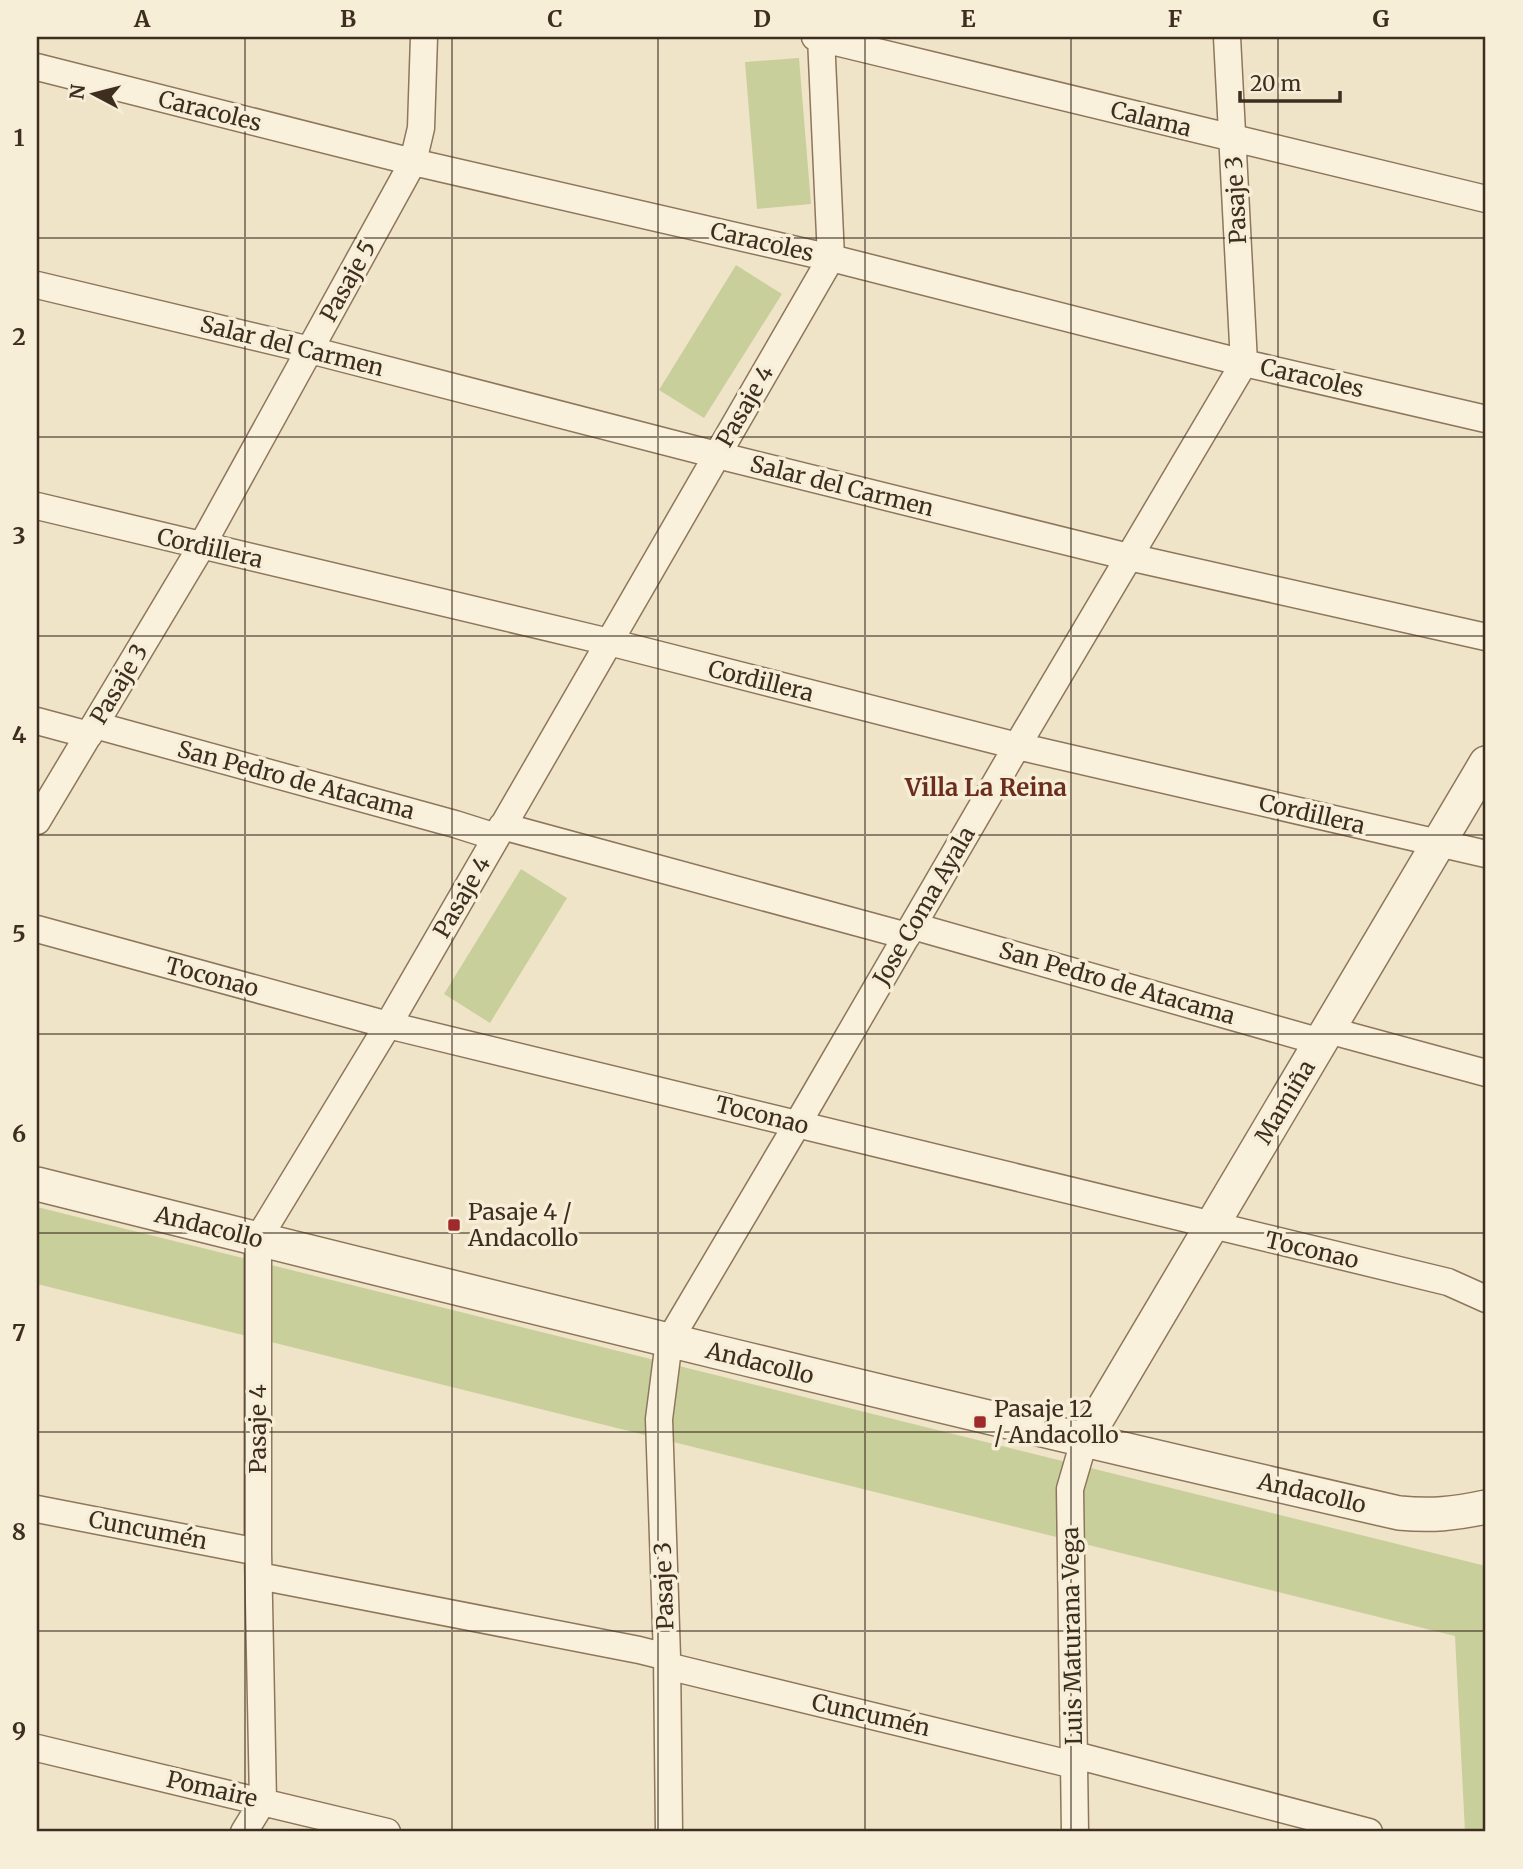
<svg xmlns="http://www.w3.org/2000/svg" width="1523" height="1869" font-family="Merriweather,serif">
	<style>
		.green { fill: #c9cf9b }
		.lines { fill: none; stroke-linecap: round; stroke-linejoin: round }
		.minor-casing { stroke: #8d765c; stroke-width: 29 }
		.tertiary-casing { stroke: #8d765c; stroke-width: 36 }
		.minor { stroke: #faf1dc; stroke-width: 26 }
		.tertiary { stroke: #faf1dc; stroke-width: 33 }
		.grid { fill: none; stroke: #3d2e20; stroke-width: 2; stroke-opacity: 0.55 }
		.poi-dot { fill: #9e2a2b; stroke: #f7eed8; stroke-width: 2.5 }
		.labels { text-anchor: middle; stroke-width: 7; stroke-linejoin: round; paint-order: stroke }
		.street-label { font-size: 23px; fill: #3d2e20; stroke: #f7eed8 }
		.poi-label { font-size: 23px; fill: #3d2e20; stroke: #f7eed8; text-anchor: start }
		.neighbourhood-label { font-size: 24px; font-weight: bold; fill: #6b2e1e; stroke: #f7eed8 }
		.neatline { fill: none; stroke: #3d2e20; stroke-width: 2.5 }
		.grid-label { font-size: 23px; text-anchor: middle; font-weight: bold; fill: #3d2e20 }
	</style>
	<rect width="100%" height="100%" fill="#f0e4c8"/>
	<path class="green" d="M799,58L811,204L757,209L745,62Z
		M736,265L782,294L704,418L659,390Z
		M521,869L567,898L490,1023L444,994Z
		M37,1207L1486,1566V1832H1465L1455,1636L37,1284Z"/>
	<g class="lines">
		<g class="minor-casing">
			<path id="minor" d="M815,37L1486,199
				M37,67L413,162L831,258L1244,363L1486,419
				M37,285L310,350L717,455L1129,557L1486,637
				M37,506L609,642L1017,746L1486,854
				M37,721L89,735
				M95,725L455,824L496,837
				M37,821L201,547L413,162L421,128L424,37
				M502,826L907,936
				M913,926L1321,1042
				M37,929L388,1025L1448,1282L1486,1299
				M1328,1030L1486,1073
				M37,1509L258,1552
				M259,1576L639,1650L667,1657
				M667,1666L1074,1765
				M37,1748L387,1832
				M1075,1755L1369,1832
				M244,1832L263,1801L258,1552V1239L388,1025L831,258L821,37
				M669,1832L667,1657L659,1419L669,1341L798,1123L1017,746L1244,363L1227,37
				M1075,1832L1070,1489L1084,1441"/>
		</g>
		<g class="tertiary-casing">
			<path id="tertiary" d="M37,1184C490,1297 943,1409 1399,1513C1432,1516 1453,1514 1486,1507
				M1084,1441L1486,763"/>
		</g>
		<use href="#minor" class="minor"/>
		<use href="#tertiary" class="tertiary"/>
	</g>
	<path class="grid" d="M245,37V1832M452,37V1832M658,37V1832M865,37V1832M1071,37V1832M1278,37V1832M37,238H1486M37,437H1486M37,636H1486M37,835H1486M37,1034H1486M37,1233H1486M37,1432H1486M37,1631H1486"/>
	<g class="poi-dot">
		<rect x="447" y="1218" width="14" height="14" rx="3.5"/>
		<rect x="973" y="1415" width="14" height="14" rx="3.5"/>
	</g>
	<g class="labels">
		<g class="street-label">
			<text transform="translate(210 111) rotate(14)" y="8">Caracoles</text>
			<text transform="translate(1151 119) rotate(14)" y="8">Calama</text>
			<text transform="translate(1236 200) rotate(-93)" y="8">Pasaje 3</text>
			<text transform="translate(762 242) rotate(13)" y="8">Caracoles</text>
			<text transform="translate(348 281) rotate(-61)" y="8">Pasaje 5</text>
			<text transform="translate(292 346) rotate(14)" y="8">Salar del Carmen</text>
			<text transform="translate(1312 378) rotate(13)" y="8">Caracoles</text>
			<text transform="translate(745 406) rotate(-60)" y="8">Pasaje 4</text>
			<text transform="translate(842 486) rotate(14)" y="8">Salar del Carmen</text>
			<text transform="translate(210 548) rotate(13)" y="8">Cordillera</text>
			<text transform="translate(761 681) rotate(14)" y="8">Cordillera</text>
			<text transform="translate(119 684) rotate(-59)" y="8">Pasaje 3</text>
			<text transform="translate(296 780) rotate(15)" y="8">San Pedro de Atacama</text>
			<text transform="translate(1312 814) rotate(13)" y="8">Cordillera</text>
			<text transform="translate(462 897) rotate(-60)" y="8">Pasaje 4</text>
			<text transform="translate(924 906) rotate(-60)" y="8">Jose Coma Ayala</text>
			<text transform="translate(212 977) rotate(15)" y="8">Toconao</text>
			<text transform="translate(1117 983) rotate(16)" y="8">San Pedro de Atacama</text>
			<text transform="translate(1285 1102) rotate(-59)" y="8">Mamiña</text>
			<text transform="translate(762 1115) rotate(14)" y="8">Toconao</text>
			<text transform="translate(209 1227) rotate(14)" y="8">Andacollo</text>
			<text transform="translate(1312 1250) rotate(13)" y="8">Toconao</text>
			<text transform="translate(760 1363) rotate(14)" y="8">Andacollo</text>
			<text transform="translate(258 1429) rotate(-90)" y="8">Pasaje 4</text>
			<text transform="translate(1312 1493) rotate(13)" y="8">Andacollo</text>
			<text transform="translate(148 1530) rotate(11)" y="8">Cuncumén</text>
			<text transform="translate(664 1586) rotate(-92)" y="8">Pasaje 3</text>
			<text transform="translate(1072 1636) rotate(-91)" y="8">Luis Maturana Vega</text>
			<text transform="translate(871 1715) rotate(13)" y="8">Cuncumén</text>
			<text transform="translate(212 1789) rotate(13)" y="8">Pomaire</text>
		</g>
		<g class="poi-label">
			<text x="468" y="1220">Pasaje 4 /<tspan x="468" dy="26">Andacollo</tspan></text>
			<text x="994" y="1417">Pasaje 12<tspan x="994" dy="26">/ Andacollo</tspan></text>
		</g>
		<g class="neighbourhood-label">
			<text x="986" y="796">Villa La Reina</text>
		</g>
	</g>
	<rect width="1523" height="1869" fill="none" stroke="#f7eed8" stroke-width="77"/>
	<g transform="translate(94 94) rotate(277)" stroke="#f7eed8" stroke-width="5" paint-order="stroke">
	<path d="M0-5L12 26L0 18L-12 26Z" fill="#3d2e20"/>
	<text y="-10" font-size="19" font-weight="bold" text-anchor="middle" fill="#3d2e20">N</text>
	</g>
	<path d="M1240 91v10h100v-10" fill="none" stroke="#3d2e20" stroke-width="3.5"/>
	<text x="1250" y="91" font-size="21" fill="#3d2e20" stroke="#f7eed8" stroke-width="5" paint-order="stroke">20 m</text>
	<rect x="38" y="38" width="1446" height="1792" class="neatline"/>
	<g class="grid-label">
		<text x="142" y="27">A</text>
		<text x="348" y="27">B</text>
		<text x="555" y="27">C</text>
		<text x="762" y="27">D</text>
		<text x="968" y="27">E</text>
		<text x="1175" y="27">F</text>
		<text x="1381" y="27">G</text>
		<text x="19" y="146">1</text>
		<text x="19" y="345">2</text>
		<text x="19" y="544">3</text>
		<text x="19" y="743">4</text>
		<text x="19" y="942">5</text>
		<text x="19" y="1142">6</text>
		<text x="19" y="1341">7</text>
		<text x="19" y="1540">8</text>
		<text x="19" y="1739">9</text>
	</g>
</svg>
